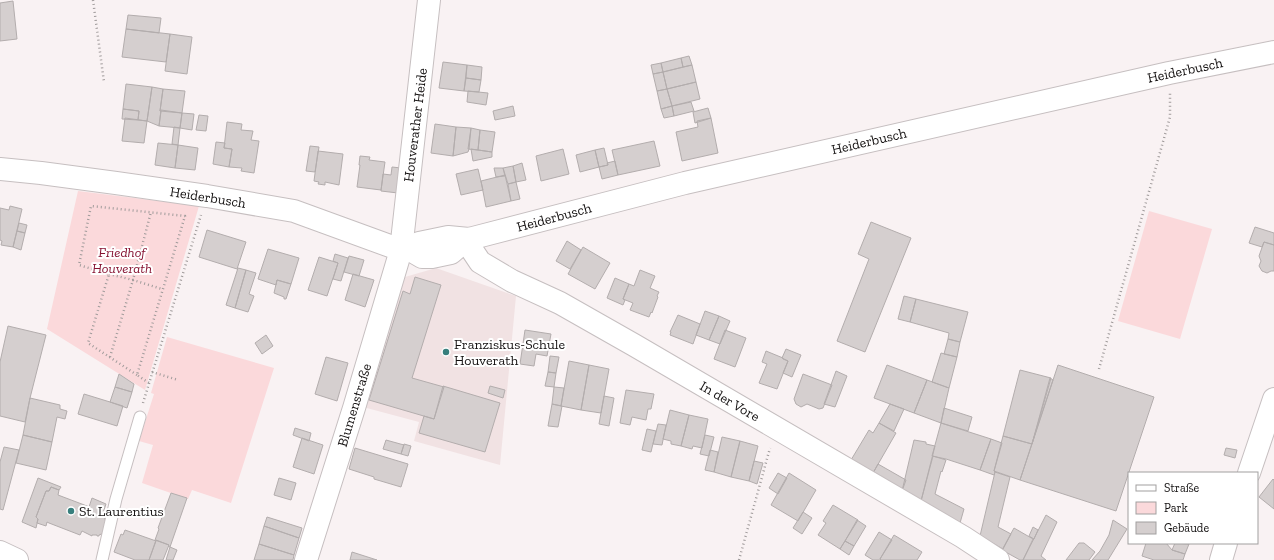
<svg xmlns="http://www.w3.org/2000/svg" width="1274" height="560" font-family="'Zilla Slab',serif">
	<style>
		.built { fill: #f1e2e3 }
		.green { fill: #fbd9db }
		.building { fill: #d5cfcf; stroke: #b3adad }
		.lines { fill: none; stroke-linecap: round; stroke-linejoin: round }
		.service-casing { stroke: #c6bfc0; stroke-width: 13 }
		.minor-casing { stroke: #c6bfc0; stroke-width: 24 }
		.tertiary-casing { stroke: #c6bfc0; stroke-width: 24 }
		.path { stroke: #a09b9b; stroke-width: 2.5; stroke-dasharray: 1 3; stroke-linecap: butt }
		.service { stroke: #fff; stroke-width: 11 }
		.minor { stroke: #fff; stroke-width: 22 }
		.tertiary { stroke: #fff; stroke-width: 22 }
		.poi-dot { fill: #377f7d; stroke: #fff; stroke-width: 1.5 }
		.labels { text-anchor: middle; stroke-width: 4; stroke-linejoin: round; paint-order: stroke }
		.street-label { font-size: 14px; fill: #131010; stroke: #fff }
		.park-label { font-size: 14px; font-style: italic; fill: #861332; stroke: #fff }
		.poi-label { font-size: 14px; fill: #131010; stroke: #fff; text-anchor: start }
	</style>
	<rect width="100%" height="100%" fill="#f9f2f3"/>
	<path class="built" d="M436,268L516,296L500,465L414,441L419,422L363,407L405,277Z"/>
	<path class="green" d="M78,191L199,206L145,390L47,329Z
		M1149,211L1212,229L1180,339L1118,321Z
		M167,337L274,368L231,503L192,490L188,499L142,483L153,445L139,441L154,394L151,393Z"/>
	<path class="building" d="M13,1L17,39L0,41V3Z
		M128,15L161,18L159,33L126,29Z
		M126,29L170,34L166,62L122,57Z
		M170,34L192,37L187,74L165,71Z
		M689,56L692,65L683,67L681,58Z
		M681,58L683,67L663,72L661,63Z
		M443,62L467,65L464,91L439,88Z
		M661,63L663,72L653,74L651,65Z
		M467,65L482,67L481,80L466,78Z
		M692,65L696,82L667,89L663,72Z
		M663,72L667,89L657,91L653,74Z
		M466,78L481,80L479,92L464,91Z
		M696,82L700,99L672,106L667,89Z
		M126,84L152,87L147,121L138,120L139,111L123,109Z
		M152,87L163,89L160,111H161L159,126L147,121Z
		M163,89L185,91L182,113L160,111Z
		M667,89L672,106L661,109L657,91Z
		M468,91L488,93L486,105L467,102Z
		M691,102L694,111L674,116L672,106Z
		M513,106L515,116L495,120L493,111Z
		M672,106L674,116L664,118L661,109Z
		M708,108L711,118L695,123L693,112Z
		M123,109L139,111L138,120L122,119Z
		M161,110L182,113L180,128L159,126Z
		M182,113L194,114L192,130L180,128Z
		M199,115L208,116L206,131L196,130Z
		M125,118L147,121L144,143L122,141Z
		M711,118L718,153L682,161L676,132L698,127L697,121Z
		M227,122L242,124L241,130L253,131L251,140L259,141L254,173L241,171L242,168L229,167L232,149L224,148Z
		M435,124L456,127L453,156L431,153Z
		M174,127L180,128L178,145L172,144Z
		M456,127L471,128L469,149L468,152L453,156Z
		M471,128L480,130L478,150L468,149Z
		M480,130L495,132L492,152L478,150Z
		M654,141L660,166L618,175L612,150Z
		M216,142L225,143L224,148L232,149L229,167L213,164Z
		M158,143L178,145L175,168L155,165Z
		M178,145L198,148L195,170L175,168Z
		M310,146L319,147L315,172L306,171Z
		M604,148L608,165L599,167L595,150Z
		M471,149L492,152V157L473,161Z
		M563,149L569,174L541,181L536,156Z
		M595,150L599,167L580,172L576,155Z
		M318,151L343,154L339,185L325,182V185L318,184L319,182L314,181Z
		M360,156L370,157L369,160L385,162L381,190L357,187L360,165H359Z
		M615,161L618,175L602,179L599,167L608,165L607,163Z
		M522,163L526,180L516,182L513,166Z
		M513,166L516,182L508,184L503,168Z
		M392,167L401,168L398,193L381,191L383,174L391,175Z
		M494,168H503L505,176L496,177Z
		M478,169L483,190L461,195L456,174Z
		M505,175L511,201L486,207L481,181Z
		M516,182L520,199L511,201L508,184Z
		M10,206L22,209L13,247L1,245L2,241L0,240V208L9,210Z
		M871,222L911,238L865,352L837,341L869,259L858,254Z
		M19,223L27,225L25,233L17,231Z
		M1255,227L1274,233V245L1264,242L1262,247L1249,243Z
		M207,230L246,242L237,269L199,257Z
		M17,231L25,233L21,250L13,247Z
		M567,241L581,250L570,269L556,261Z
		M1264,242L1274,245V271H1271L1267,273L1262,271L1259,266L1261,261L1259,256Z
		M583,247L610,263L595,289L568,274Z
		M268,249L299,258L291,284L277,280L276,285L258,279Z
		M335,254L348,258L341,281L333,279L338,263L333,261Z
		M349,256L364,260L359,276L344,272Z
		M319,257L338,263L327,296L308,290Z
		M238,268L246,270L235,308L226,305Z
		M246,270L256,273L249,294L254,296L248,312L235,308Z
		M640,270L655,276L650,288L659,292L657,296L658,297L652,313L651,312L649,317L630,310L633,303L623,299L629,284L634,286Z
		M353,274L374,280L365,307L345,300Z
		M415,277L441,285L412,378L444,387L434,419L369,400L403,291L410,294Z
		M615,278L629,284L623,299L625,300L623,305L607,298Z
		M277,280L291,284L286,299H284V297L274,293Z
		M904,296L916,299L910,322L898,319Z
		M916,299L968,312L960,342L948,339L949,333L910,322Z
		M705,311L719,316L709,340L696,335Z
		M678,315L700,324L693,344L670,335L671,332H670Z
		M719,316L730,321L720,344L709,340Z
		M8,326L46,335L30,398L25,422L0,416V362Z
		M525,330L551,334L547,356L536,354L534,366L520,364Z
		M725,330L746,338L735,367L714,359Z
		M266,335L273,346L262,354L255,343Z
		M948,339L960,342L957,357L944,354Z
		M786,349L801,355L792,377L783,373L788,361L782,358Z
		M766,351L783,358V359L788,361L777,389L759,383L767,364L762,362Z
		M941,353L957,357L949,388L932,382Z
		M550,356L559,357L556,373L548,372Z
		M326,357L348,363L337,401L315,394Z
		M569,361L589,365L581,410L561,406Z
		M589,365L609,369L601,413L581,410Z
		M887,365L927,380L914,413L874,398Z
		M1058,365L1154,397L1116,511L1020,480Z
		M1020,370L1051,378L1032,444L1003,436Z
		M836,371L847,376L835,407L824,404Z
		M548,372L556,373L554,387L545,386Z
		M119,374L134,384L132,392L115,387Z
		M803,374L832,385L823,408L819,409L807,404L801,407L796,404L794,399Z
		M1050,378L1053,380L1020,480L994,471L1003,436L1032,444Z
		M927,380L949,388L941,423L914,413Z
		M443,386L500,403L485,452L419,433L424,416L434,419Z
		M490,386L505,390L503,398L488,393Z
		M115,387L132,392L127,408L110,402Z
		M554,387L564,388L561,406L552,404Z
		M626,390L654,394L651,409H648L646,420L632,417L630,425L620,423Z
		M84,394L123,406L117,426L78,414Z
		M604,396L614,398L609,426L599,424Z
		M30,398L60,405V409L67,411L65,419L57,417L52,442L23,435Z
		M552,404L562,406L558,427L548,426Z
		M890,404L904,409L894,431L879,423Z
		M944,408L972,417L968,431L941,423Z
		M670,410L689,415L681,446L671,444V441L663,439Z
		M689,415L708,419L702,448L693,446L692,449L681,446Z
		M879,423L896,433L873,473L851,460L869,430L873,433Z
		M941,423L991,439L980,470L946,459L932,456Z
		M658,424L666,425L662,445L653,444Z
		M295,428L311,433L309,441L293,435Z
		M647,429L656,431L651,452L642,450Z
		M23,435L52,442L46,470L16,463Z
		M705,435L714,437L709,456L700,454Z
		M722,437L740,441L731,477L714,472Z
		M302,438L323,445L314,474L293,467Z
		M991,439L1002,443L994,471L995,472L994,475L980,470Z
		M386,440L404,445L401,454L383,449Z
		M914,440L926,442V444L935,446L921,501L902,491Z
		M740,441L758,446L749,481L731,477Z
		M404,444L411,446L408,456L401,454Z
		M4,447L19,450L3,510L0,509V462Z
		M355,448L408,464L401,487L374,479V477L349,469Z
		M1226,448L1237,450L1235,458L1224,455Z
		M710,450L718,452L714,472L705,470Z
		M933,456L946,460L942,472L941,471L935,494L964,509L960,523L921,501Z
		M754,461L763,463L757,484L749,481Z
		M878,464L906,480L902,491L873,473Z
		M995,472L1010,477L998,527L1011,534L1003,549L980,536Z
		M778,473L787,478L778,494L769,488Z
		M789,473L816,490L798,521L771,505Z
		M38,478L61,487L59,490L51,487L49,491H46L36,517L38,519L36,528L22,522Z
		M279,478L296,483L291,500L274,495Z
		M1273,479L1274,480V509L1259,497Z
		M51,487L59,490L58,495L87,506L89,507L92,498L106,504L102,516L103,518L104,517L105,519L106,524L104,533L99,535V536H97V535H92V536L82,531L80,535L49,523L47,522L46,526L37,523L38,519L36,517L46,491H49Z
		M171,493L187,498L170,547L168,546L169,545L155,540L159,529L158,528Z
		M833,505L858,520L840,549L818,535L826,523L823,521Z
		M803,512L812,518L802,534L793,528Z
		M1046,515L1057,522L1041,556L1046,560H1023Z
		M267,517L302,528L299,538L264,526Z
		M857,520L866,526L854,546L845,541Z
		M1113,520L1127,529L1108,560H1092L1100,551L1109,535Z
		M264,526L299,538L294,555L259,544Z
		M1033,527L1038,530L1034,539L1029,536Z
		M1014,528L1033,539L1023,560H1020L1002,550Z
		M125,530L156,541L149,560H135L114,552L121,534L123,535Z
		M879,532L892,540L880,559L881,560H873L865,555Z
		M894,535L922,552L917,560H881L880,559Z
		M156,540L169,545L163,560H149Z
		M845,541L854,546L849,555L840,549Z
		M1079,543H1084L1095,552L1089,560H1066Z
		M1146,543H1166L1172,550L1185,554L1183,560H1154L1142,556Z
		M1175,543L1189,544L1185,554L1172,550Z
		M259,544L294,555L293,560H254Z
		M170,547L177,550L173,560H166Z
		M352,552L377,560H350Z"/>
	<g class="lines">
		<g class="service-casing">
			<path id="service" d="M102,560L116,499L140,417"/>
		</g>
		<g class="minor-casing">
			<path id="minor" d="M469,239L472,250L480,262L512,281L560,303L634,345L963,537L998,560
				M1249,473L1274,399
				M0,552L17,560
				M306,560L354,408L401,250L429,0
				M1221,560L1226,543"/>
		</g>
		<g class="tertiary-casing">
			<path id="tertiary" d="M0,169L41,173L116,183L207,196L294,211L401,250H410L422,257H432L451,253L466,240
				M410,250L419,243L448,237L469,239L685,183L1169,73L1274,52"/>
		</g>
		<path class="path" d="M93,0L104,82
			M109,274L133,280L151,212
			M110,357L133,280L162,289
			M1099,369L1170,117V93
			M152,372L178,380
			M137,375L88,343L109,274L79,265L91,206L185,216L137,375L149,383
			M143,403L201,215
			M739,560L770,448"/>
		<use href="#service" class="service"/>
		<use href="#minor" class="minor"/>
		<use href="#tertiary" class="tertiary"/>
	</g>
	<g class="poi-dot">
		<circle cx="446" cy="352" r="4"/>
		<circle cx="71" cy="511" r="4"/>
	</g>
	<g class="labels">
		<g class="street-label">
			<text transform="translate(1185 70) rotate(-12)" y="5">Heiderbusch</text>
			<text transform="translate(415 125) rotate(-83)" y="5">Houverather Heide</text>
			<text transform="translate(869 141) rotate(-13)" y="5">Heiderbusch</text>
			<text transform="translate(208 197) rotate(9)" y="5">Heiderbusch</text>
			<text transform="translate(554 217) rotate(-15)" y="5">Heiderbusch</text>
			<text transform="translate(730 401) rotate(30)" y="5">In der Vore</text>
			<text transform="translate(354 405) rotate(-73)" y="5">Blumenstraße</text>
		</g>
		<g class="park-label">
			<text x="122" y="257">Friedhof<tspan x="122" dy="16">Houverath</tspan></text>
		</g>
		<g class="poi-label">
			<text x="454" y="349">Franziskus-Schule<tspan x="454" dy="16">Houverath</tspan></text>
			<text x="79" y="516">St. Laurentius</text>
		</g>
	</g>
	<rect x="1128" y="472" width="130" height="72" fill="#ffffff" stroke="#a19f9f"/>
	<rect x="1136" y="485" width="20" height="6" fill="#ffffff" stroke="#a19f9f"/>
	<text x="1164" y="492" font-size="12" fill="#131010">Straße</text>
	<rect x="1136" y="502" width="20" height="12" fill="#fbd9db" stroke="#a19f9f"/>
	<text x="1164" y="512" font-size="12" fill="#131010">Park</text>
	<rect x="1136" y="522" width="20" height="12" fill="#d5cfcf" stroke="#a19f9f"/>
	<text x="1164" y="532" font-size="12" fill="#131010">Gebäude</text>
</svg>
